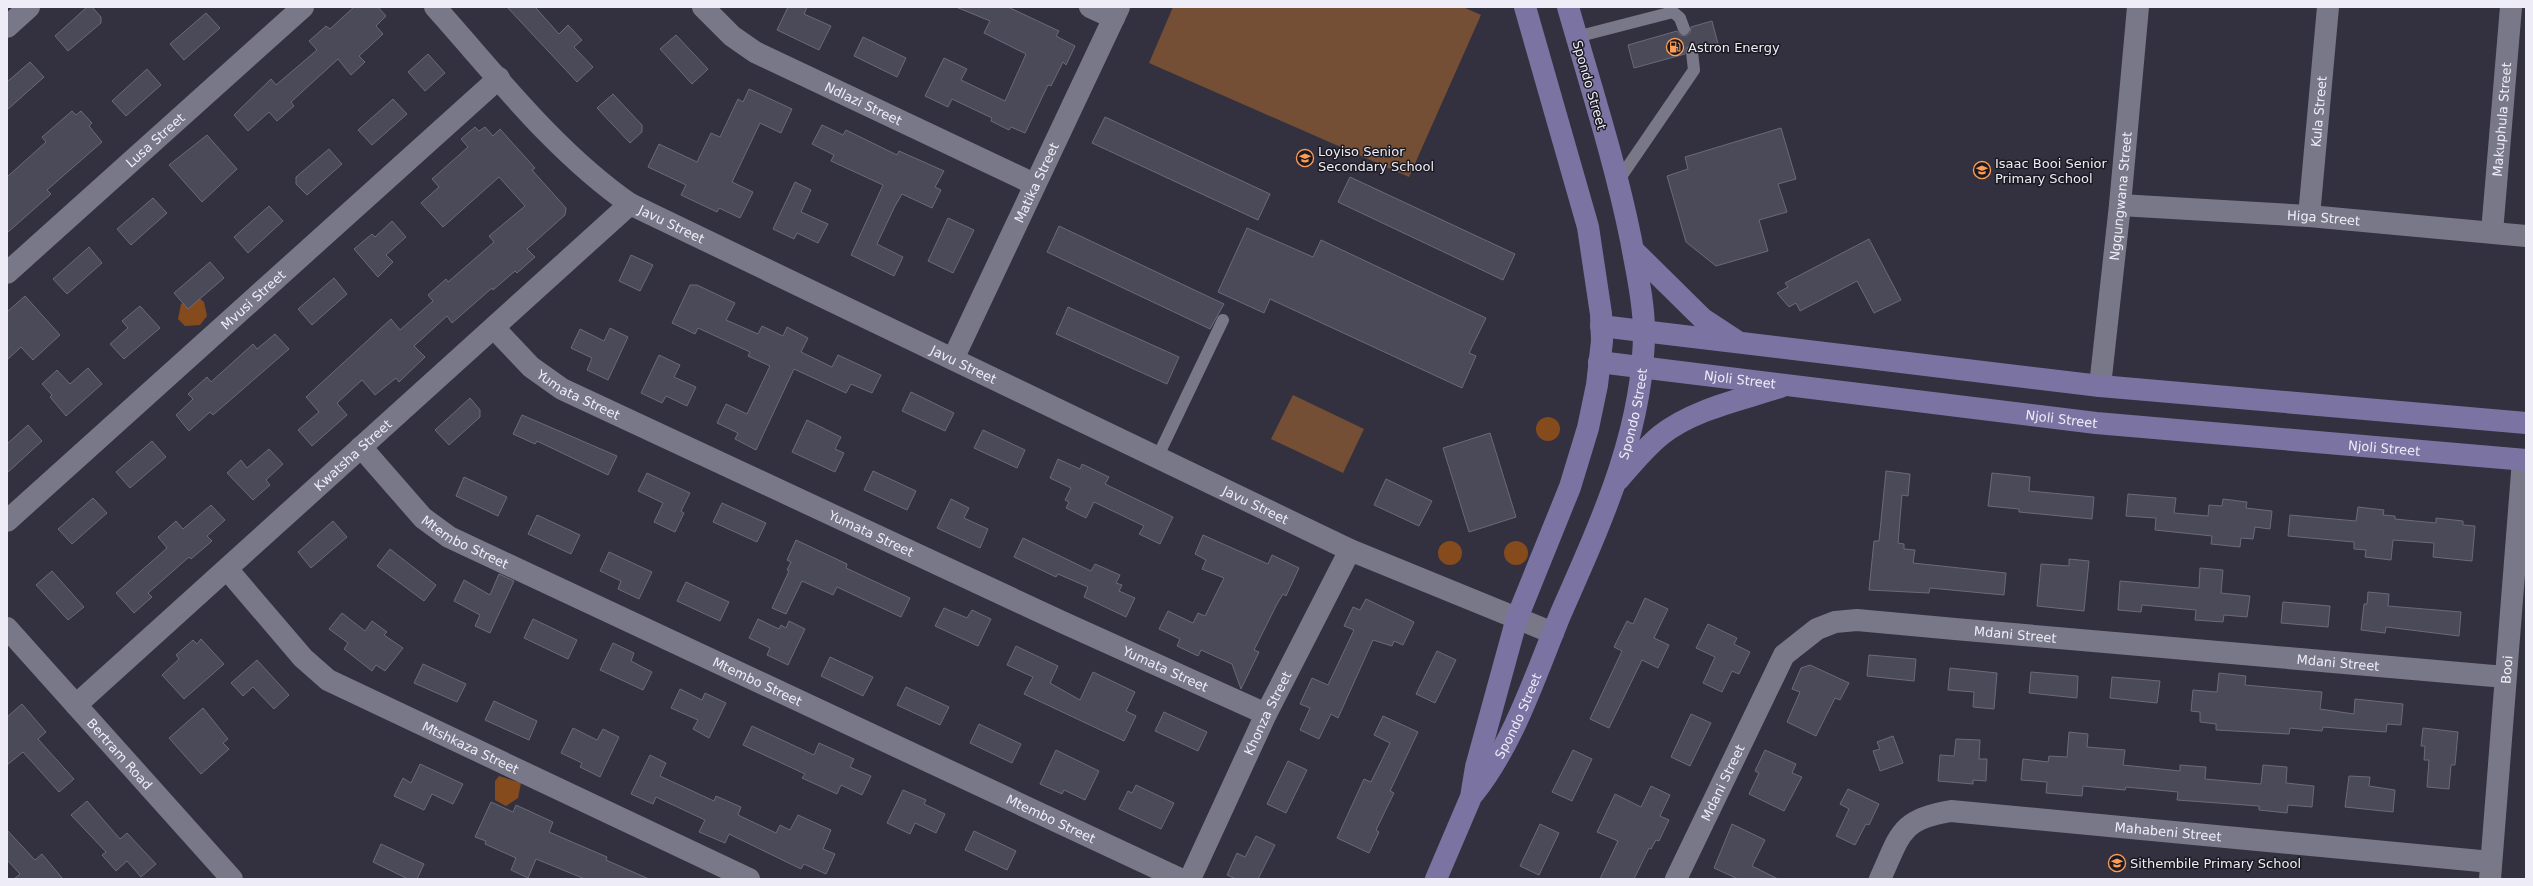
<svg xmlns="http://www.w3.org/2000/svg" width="2533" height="886" font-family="'DejaVu Sans',sans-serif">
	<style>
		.green { fill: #744f36 }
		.forest { fill: #854b1c }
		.building { fill: #4b4a59; stroke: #6b6a7a }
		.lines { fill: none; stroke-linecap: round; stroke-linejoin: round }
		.service { stroke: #797888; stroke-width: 12 }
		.minor { stroke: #797888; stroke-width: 22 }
		.tertiary { stroke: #797888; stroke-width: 22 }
		.secondary { stroke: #7b74a3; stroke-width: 22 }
		.labels { text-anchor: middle; stroke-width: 3; stroke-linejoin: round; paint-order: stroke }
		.poi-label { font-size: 13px; fill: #eeedf7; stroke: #1b1a21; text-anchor: start }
		.street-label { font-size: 13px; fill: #eeedf7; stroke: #1b1a21 }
	</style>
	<rect width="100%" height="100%" fill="#33313f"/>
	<path class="green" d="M1173,7H1463L1481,15L1409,177L1149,63Z
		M1293,395L1364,429L1343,473L1271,439Z"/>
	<path class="forest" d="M197,296L204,302L207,316L200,325L185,326L178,319L181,304L191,297Z
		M1536 429a12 12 0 1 1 24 0a12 12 0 1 1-24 0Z
		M1438 553a12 12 0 1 1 24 0a12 12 0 1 1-24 0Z
		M1504 553a12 12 0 1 1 24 0a12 12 0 1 1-24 0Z
		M499,776L521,783L518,798L506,806L495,800V781Z"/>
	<path class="building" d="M87,7H92L101,17V23L68,51L55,36Z
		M354,7H378L386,16L376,26L383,34L359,56L365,62L351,75L338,59L291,102L294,106L277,121L269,112L248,131L234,115L271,79L276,85L317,50L309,41L326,26L330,29Z
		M507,7H535L559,34L568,25L582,40L574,47L593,67L577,82Z
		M788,7H807L804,14L831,26L819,50L777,30Z
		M956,7H1008L1059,31L1056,36L1075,46L1066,65L1063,62L1051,86L1048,85L1025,133L1011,127L1009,130L991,121L992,118L952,99L948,107L925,96L944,58L967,69L961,80L1005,101L1026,54L984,33L990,21Z
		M206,13L220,28L184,60L170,44Z
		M1712,21L1718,44L1699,50L1695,45H1691L1685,49V54L1634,68L1628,45L1677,31L1680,35L1686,36L1690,33L1691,27Z
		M676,35L708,69L692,84L660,49Z
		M863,37L906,58L897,77L854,56Z
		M428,54L445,73L425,91L408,72Z
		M30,62L44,77L7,110V82Z
		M147,69L161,85L126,116L112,101Z
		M749,89L792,109L781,133L760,123L732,182L753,192L740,218L719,208L717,212L681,195L686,185L648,167L659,144L697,162L711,133L720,137L738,99L743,102Z
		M613,94L642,125V132L630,143L597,108Z
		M393,99L407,114L372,145L358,130Z
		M72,111L76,115L81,111L92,123L89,126L102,142L47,190L51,194L7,233V177L46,142L42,137Z
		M1105,117L1270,194L1258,220L1092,143Z
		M822,125L843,135L846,130L897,155L899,151L944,171L935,187L941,190L932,208L902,194L895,206L877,244L903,257L894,276L851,255L883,185L831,161L834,155L812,144Z
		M475,127L479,131L485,127L493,136L500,129L535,168L532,170L566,208L565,215L527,249L535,257L517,273L515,271L493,290L492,288L452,323L447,316L414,346L425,357L399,382L396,378L375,395L362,380L337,403L347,415L312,446L298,430L319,412L306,397L391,319L400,330L433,301L428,295L446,279L448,282L494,242L489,236L525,206L499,177L443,227L421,203L439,187L432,179L468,147L461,139Z
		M1781,128L1796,179L1778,184L1787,212L1759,220L1768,251L1716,266L1686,242L1667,176L1688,169L1685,157Z
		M207,135L237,169L202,202L169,165Z
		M329,149L342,164L307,195L296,184V177Z
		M1350,177L1515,254L1503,280L1338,202Z
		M795,182L811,190L801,212L828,224L818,243L797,233L794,239L773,229Z
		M153,198L167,213L131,245L117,229Z
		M269,206L283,221L248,253L234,237Z
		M948,218L974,230L953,273L928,261Z
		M392,221L406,237L386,255L393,262L378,277L354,249L372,234L375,237Z
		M1059,226L1224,304L1210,329L1047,252Z
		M1247,228L1313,257L1321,240L1486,318L1469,353L1476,356L1462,388L1270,299L1264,313L1218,292Z
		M1869,239L1901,300L1874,313L1857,281L1800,311L1796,303L1789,307L1777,293L1788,287L1785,283Z
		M89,247L102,263L67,294L53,279Z
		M631,255L653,265L640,291L619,281Z
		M210,262L224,278L188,309L174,293Z
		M334,278L347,294L312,325L298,309Z
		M690,285H697L735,303L726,320L758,334L762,326L783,336L787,327L808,338L801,352L832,367L838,355L881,375L872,393L851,384L846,393L794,369L756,450L735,439L738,433L717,423L726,404L747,414L770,366L748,356L750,352L698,328L695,334L672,323Z
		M25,296L60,335L33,360L21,347L7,360V312Z
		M140,306L160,328L124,359L110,344L128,328L122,321Z
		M1068,307L1179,357L1167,384L1056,334Z
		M610,328L628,337L608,380L587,370L592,358L571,348L580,329L604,341Z
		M275,334L289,349L213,415L210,412L189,431L176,415L193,399L188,394L207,377L211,382L253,344L257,349Z
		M659,355L680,365L674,377L696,387L687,406L666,396L662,403L641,393Z
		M88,368L102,384L66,416L50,397L52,395L42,384L57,370L70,384Z
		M911,392L954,413L945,431L902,411Z
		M470,398L480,410V417L449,445L435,430Z
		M522,415L617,456L608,475L537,441L535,444L513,434Z
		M807,420L841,437L835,449L844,453L835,472L792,452Z
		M28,425L42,441L7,473V444Z
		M983,430L1025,450L1017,468L974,448Z
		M1490,433L1516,517L1469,532L1443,448Z
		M152,441L166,457L130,488L116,472Z
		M269,449L283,464L266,480L270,485L253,500L227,473L241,460L247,468Z
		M1058,459L1080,469L1082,464L1109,477L1105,484L1173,517L1160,544L1139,534L1144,526L1094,502L1086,518L1066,508L1069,502L1065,500L1071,488L1050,478Z
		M873,471L916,491L907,510L864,490Z
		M1886,471L1910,474L1908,496L1902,495L1898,543L1904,544V549L1915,550L1913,563L2006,573L2004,595L1930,588L1929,593L1869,590L1874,541H1879Z
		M647,473L690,493L681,511L684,513L675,532L654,522L663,503L638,491Z
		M1992,473L2030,477L2029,491L2094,497L2092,519L2019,512V509L1988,506Z
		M464,477L507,497L498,516L456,496Z
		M1386,479L1432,501L1419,526L1374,505Z
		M2128,494L2176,498L2174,513L2208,516L2209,505L2222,506L2223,499L2247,502L2246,508L2272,511L2270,529L2255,527L2253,539L2241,538L2240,547L2211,544L2212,536L2155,530L2156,518L2126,516Z
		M93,498L107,513L72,544L58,529Z
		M951,499L969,508L964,518L988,529L980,548L937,528Z
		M722,503L766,523L757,542L713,522Z
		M211,505L225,520L207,536L212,541L191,559L189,557L148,593L152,597L134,613L116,593L167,548L158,537L176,521L183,529Z
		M2358,507L2384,510L2383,515L2395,516V519L2436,523V518L2463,521V525L2475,526L2472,561L2433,557L2434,543L2393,540L2391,560L2365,557L2366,550L2354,549V542L2288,536L2290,515L2356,521Z
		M537,515L580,535L571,554L528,534Z
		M333,521L347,537L311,568L298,552Z
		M1203,535L1268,564L1272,555L1299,568L1286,596L1283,594L1277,604L1254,650L1259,652L1241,689L1232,664L1201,650L1198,656L1177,646L1180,639L1159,629L1168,611L1193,623L1198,613L1205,616L1224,578L1202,569L1206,560L1195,554Z
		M1023,538L1091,571L1095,564L1120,575L1116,583L1122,585L1119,591L1135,598L1126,617L1084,597L1088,587L1058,574L1056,577L1014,557Z
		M796,540L847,564L846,568L910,598L901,617L837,587L833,595L802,581L786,614L772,608L789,571L787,570L791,562L787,560Z
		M390,549L436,585L424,601L377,566Z
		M609,552L652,572L639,599L618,589L621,581L600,571Z
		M2069,559L2089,561L2084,611L2037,606L2041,564L2069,566Z
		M2200,568L2223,570L2221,593L2250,596L2247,617L2224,615L2223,622L2195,620L2196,610L2142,605L2141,612L2118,610L2120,581L2199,588Z
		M52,571L84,607L68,620L36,585Z
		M499,574L514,581L490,633L475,626L480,615L454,601L464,580L490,595Z
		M686,582L729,602L720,621L677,601Z
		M2368,592L2389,594L2388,606L2461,612L2459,636L2386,627L2385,633L2361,630L2364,604H2367Z
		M1645,598L1668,609L1654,638L1669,645L1658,668L1642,660L1609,728L1590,719L1622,651L1614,647L1627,621L1633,624Z
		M1366,599L1414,622L1403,645L1394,641L1392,646L1373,640L1338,718L1331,714L1319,739L1300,730L1310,708L1300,704L1312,678L1328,685L1354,630L1344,626L1353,607L1360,610Z
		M2283,602L2330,606L2328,627L2281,623Z
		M944,608L967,618L972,610L991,619L978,646L935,626Z
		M342,613L365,631L372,621L387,632L384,635L403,648L385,671L376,665L372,671L344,649L348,643L329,629Z
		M533,619L577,640L568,659L524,638Z
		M758,619L779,629L781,625L786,628L789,621L805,629L788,665L767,655L770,648L749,638Z
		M1708,624L1737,638L1734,644L1750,652L1739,674L1732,671L1722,692L1703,683L1715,657L1696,648Z
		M201,639L224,664L184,699L162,675L179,659L176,655L193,640L197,644Z
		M613,643L634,653L631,661L652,672L643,690L600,670Z
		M1016,646L1058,666L1050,683L1080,700L1093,672L1135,692L1126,711L1136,716L1124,741L1024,694L1033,677L1007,665Z
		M1437,651L1456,660L1435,703L1416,694Z
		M1869,655L1916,659L1914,681L1867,676Z
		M830,657L873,677L863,696L821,676Z
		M257,660L289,695L274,709L253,687L243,696L231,683Z
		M423,664L466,684L457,702L414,683Z
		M1810,665L1849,683L1840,700L1835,698L1816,736L1787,722L1800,692L1792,689L1801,668Z
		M1950,668L1997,673L1994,709L1973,707L1974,692L1948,690Z
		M2031,672L2078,676L2077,698L2029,693Z
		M2219,673L2246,676L2245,685L2322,692L2320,709L2354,714L2355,699L2403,704L2401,725L2387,724L2386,732L2323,727L2322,731L2290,728L2289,734L2216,730V724L2200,722V712L2191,711L2193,690L2217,692Z
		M2112,677L2160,681L2157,703L2110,698Z
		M906,687L949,707L940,725L897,705Z
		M680,689L702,700L705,693L726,703L709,738L693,729L698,720L671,708Z
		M494,701L537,721L529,740L485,720Z
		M22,704L46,732L38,739L74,779L59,792L23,752L7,765V717Z
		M203,708L228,739L223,743L229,749L201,774L169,738Z
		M1164,712L1207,732L1198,751L1155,731Z
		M1691,714L1711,723L1690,766L1671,757Z
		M1383,716L1418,732L1390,791L1394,793L1376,830L1379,832L1369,853L1337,838L1364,779L1371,782L1390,743L1374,735Z
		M979,724L1021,744L1012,763L970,743Z
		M752,726L814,755L819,743L854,759L850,767L871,776L862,795L841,785L837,794L802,778L805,774L743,745Z
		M573,728L597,740L603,729L619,737L600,777L580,767L582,763L561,753Z
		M2423,728L2458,732L2455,765H2451L2449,789L2427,787L2429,760H2424L2425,746H2421Z
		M2069,732L2088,734L2087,747L2125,750L2123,765L2180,771V765L2206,767L2205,779L2261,784L2263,765L2287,767L2286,783L2314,786L2312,807L2288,805L2287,813L2259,810V806L2177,800L2178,792L2126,787L2125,790L2083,786L2082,796L2046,793L2047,782L2021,780L2023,759L2048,762L2049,756L2067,757Z
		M1893,736L1903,763L1880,771L1873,751L1880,749L1877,742Z
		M1956,739L1980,740L1979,759H1987L1986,781L1973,780V784L1938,781L1940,755L1954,756Z
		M1056,750L1099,771L1085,800L1064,790L1062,794L1040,784Z
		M1573,750L1592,759L1572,801L1552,792Z
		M1765,750L1796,764L1792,773L1802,777L1784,811L1749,794L1759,773L1755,771Z
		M650,755L666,763L660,776L714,801L716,796L741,807L738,815L776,833L780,825L790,830L798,815L831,830L823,849L835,854L826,874L804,864L801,869L729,834L725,843L699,832L705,820L656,797L653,804L631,794Z
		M1288,761L1307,770L1286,813L1267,804Z
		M420,764L463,784L453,804L432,794L424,810L394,796L403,778L411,783Z
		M2349,776L2370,777L2369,786L2395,790L2393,812L2345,807Z
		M1136,785L1174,803L1161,829L1119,809L1128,791L1132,793Z
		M1651,786L1670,795L1660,816L1669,820L1659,841L1656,840L1651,849L1649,848L1634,879H1600L1618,841L1597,832L1615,794L1641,807Z
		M1848,789L1879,804L1869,825L1866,824L1855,845L1836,836L1849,809L1840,804Z
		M903,790L926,800L924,804L945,814L936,833L915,823L910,834L887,823Z
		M87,801L120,839L127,833L156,864L141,877L127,861L116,871L102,855L106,852L71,815Z
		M491,802L513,812L516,805L553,822L549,832L607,857L606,860L649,879H585L536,859L528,878L511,870L516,858L485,844L486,841L475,837Z
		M1540,824L1559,833L1539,875L1520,866Z
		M1732,824L1765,840L1752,866L1778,879H1738L1714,868Z
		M7,830L35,860L42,854L63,879H14L20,874L7,860Z
		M974,831L1016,851L1007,870L965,850Z
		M1256,836L1275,845L1258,879H1236L1227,875L1237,853L1245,857Z
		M381,844L424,864L417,879H408L373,862Z"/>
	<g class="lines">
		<path class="service" d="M1576,37L1673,12L1680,18L1684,29
			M1618,181L1694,70L1692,52
			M1157,458L1223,320"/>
		<g class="minor">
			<path id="s1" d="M435,7C496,75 554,151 630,204L1350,550L1553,633"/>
			<path id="s2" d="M703,7L732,36L755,52L1034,184"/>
			<path d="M1090,7L1114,18"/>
			<path d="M7,27L29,7"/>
			<path id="s3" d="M2120,205L2309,216L2526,236"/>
			<path id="s4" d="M2309,216L2328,7"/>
			<path id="s5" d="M2492,232L2511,7"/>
			<path id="s6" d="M7,273L303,7"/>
			<path id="s7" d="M494,328L531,367L562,389L1062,622L1266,714"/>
			<path id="s8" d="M953,359L1119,7"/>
			<path id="s9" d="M2100,386L2120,205L2138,7"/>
			<path id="s10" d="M361,447L423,518L449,537L1180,879"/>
			<path id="s11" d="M7,521L499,78"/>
			<path id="s12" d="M227,569L303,658L328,680L749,879"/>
			<path id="s13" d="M76,705L630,204"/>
			<path id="s14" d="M1190,879L1266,714L1350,550"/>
			<path id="s15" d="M1676,879L1784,655L1817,629L1835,622L1857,620L1955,629L2505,677"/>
			<path id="s16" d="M1880,879C1900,836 1899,819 1951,811L2491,862"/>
			<path id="s17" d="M2490,879L2523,460"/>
		</g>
		<path class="tertiary" id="s18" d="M7,628L232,879"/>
		<g class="secondary">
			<path d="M1633,250L1703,319L1735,340"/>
			<path d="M1601,326L2100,386L2526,423"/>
			<path id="s19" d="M1599,362L2096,423L2526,460"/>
			<path d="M1619,479C1632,464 1645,448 1661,435C1694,409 1741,400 1780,387"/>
			<path id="s20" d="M1474,793C1515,741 1536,673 1561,613C1600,524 1644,431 1644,331C1644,301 1636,269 1631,240C1615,161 1590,84 1568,7"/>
			<path d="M1436,879L1471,797L1476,767L1517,618L1570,487L1588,428L1597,385L1602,341L1601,314L1588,227L1525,7"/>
		</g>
	</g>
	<defs>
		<g id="fuel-ring" transform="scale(0.9)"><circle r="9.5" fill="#1b1a21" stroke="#fd9d55" stroke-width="1.5"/><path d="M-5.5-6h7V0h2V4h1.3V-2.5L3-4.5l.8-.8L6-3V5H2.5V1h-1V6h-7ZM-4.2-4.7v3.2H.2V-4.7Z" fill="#fd9d55"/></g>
		<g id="school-ring" transform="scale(0.9)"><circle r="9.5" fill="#1b1a21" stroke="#fd9d55" stroke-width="1.5"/><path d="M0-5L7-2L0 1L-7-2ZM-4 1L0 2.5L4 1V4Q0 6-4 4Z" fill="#fd9d55"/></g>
	</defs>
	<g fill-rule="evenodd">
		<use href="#fuel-ring" x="1675" y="47"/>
		<use href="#school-ring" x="1305" y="158"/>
		<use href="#school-ring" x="1982" y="170"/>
		<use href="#school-ring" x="2117" y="863"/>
	</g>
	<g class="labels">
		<g class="poi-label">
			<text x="1688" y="52">Astron Energy</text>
			<text x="1318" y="156">Loyiso Senior<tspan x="1318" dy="15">Secondary School</tspan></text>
			<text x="1995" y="168">Isaac Booi Senior<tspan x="1995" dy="15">Primary School</tspan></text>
			<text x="2130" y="868">Sithembile Primary School</text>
		</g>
		<g class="street-label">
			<text transform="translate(1590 85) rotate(74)" y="5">Spondo Street</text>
			<text dy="5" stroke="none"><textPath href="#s2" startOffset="189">Ndlazi Street</textPath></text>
			<text dy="5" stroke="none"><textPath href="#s4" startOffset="105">Kula Street</textPath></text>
			<text dy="5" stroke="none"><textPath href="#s5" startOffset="113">Makuphula Street</textPath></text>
			<text dy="5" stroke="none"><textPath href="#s6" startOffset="199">Lusa Street</textPath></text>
			<text dy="5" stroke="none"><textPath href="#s8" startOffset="195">Matika Street</textPath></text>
			<text dy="5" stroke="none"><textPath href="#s9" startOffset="191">Ngqungwana Street</textPath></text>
			<text dy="5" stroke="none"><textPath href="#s3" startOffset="204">Higa Street</textPath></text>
			<text dy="5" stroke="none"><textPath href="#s1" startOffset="324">Javu Street</textPath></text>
			<text dy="5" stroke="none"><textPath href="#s11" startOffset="331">Mvusi Street</textPath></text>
			<text dy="5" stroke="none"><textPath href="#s1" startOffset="648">Javu Street</textPath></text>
			<text dy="5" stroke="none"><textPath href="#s19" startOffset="142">Njoli Street</textPath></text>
			<text dy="5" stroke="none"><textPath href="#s7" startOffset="109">Yumata Street</textPath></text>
			<text dy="5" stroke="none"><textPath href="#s20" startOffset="413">Spondo Street</textPath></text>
			<text dy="5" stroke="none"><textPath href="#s19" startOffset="466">Njoli Street</textPath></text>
			<text dy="5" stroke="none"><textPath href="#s19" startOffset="790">Njoli Street</textPath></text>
			<text dy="5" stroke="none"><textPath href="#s13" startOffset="373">Kwatsha Street</textPath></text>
			<text dy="5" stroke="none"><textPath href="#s1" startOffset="972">Javu Street</textPath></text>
			<text dy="5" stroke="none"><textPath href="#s7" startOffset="433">Yumata Street</textPath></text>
			<text dy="5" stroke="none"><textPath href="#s10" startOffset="143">Mtembo Street</textPath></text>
			<text dy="5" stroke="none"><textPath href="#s15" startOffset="491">Mdani Street</textPath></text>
			<text dy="5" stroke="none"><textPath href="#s15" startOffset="815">Mdani Street</textPath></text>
			<text dy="5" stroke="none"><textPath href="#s7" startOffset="757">Yumata Street</textPath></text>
			<text dy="5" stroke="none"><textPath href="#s17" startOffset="210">Booi</textPath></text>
			<text dy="5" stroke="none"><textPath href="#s10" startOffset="467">Mtembo Street</textPath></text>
			<text dy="5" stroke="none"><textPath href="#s14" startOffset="183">Khonza Street</textPath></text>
			<text dy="5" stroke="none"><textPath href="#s20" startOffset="89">Spondo Street</textPath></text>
			<text dy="5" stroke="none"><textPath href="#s12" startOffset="308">Mtshkaza Street</textPath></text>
			<text dy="5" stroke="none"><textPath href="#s18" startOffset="169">Bertram Road</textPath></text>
			<text dy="5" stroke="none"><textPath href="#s15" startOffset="107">Mdani Street</textPath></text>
			<text dy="5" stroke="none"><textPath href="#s10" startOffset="791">Mtembo Street</textPath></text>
			<text dy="5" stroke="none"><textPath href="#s16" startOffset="324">Mahabeni Street</textPath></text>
		</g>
	</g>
	<rect width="2533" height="886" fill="none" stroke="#eeedf7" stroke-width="16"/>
</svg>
